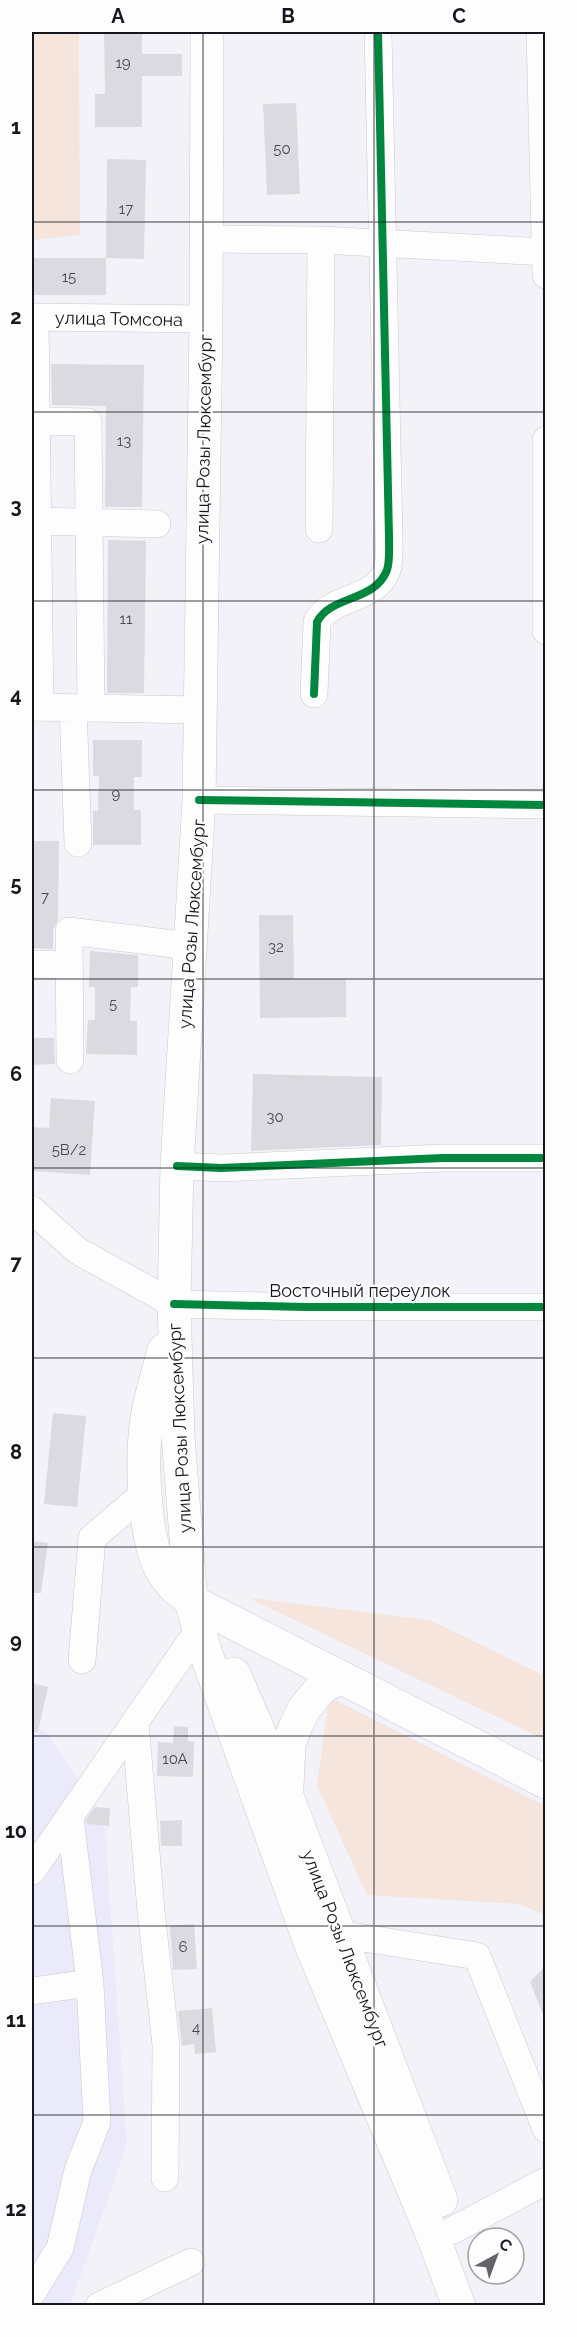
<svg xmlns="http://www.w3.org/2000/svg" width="577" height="2337" font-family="Raleway,sans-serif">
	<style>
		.built { fill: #eaeafa }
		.green { fill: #f5e5dd }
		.building { fill: #dbdae1 }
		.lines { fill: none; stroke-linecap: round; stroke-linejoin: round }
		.minor-casing { stroke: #c8c8cf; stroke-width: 28 }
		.major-casing { stroke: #c8c8cf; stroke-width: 34 }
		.minor { stroke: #fdfdfe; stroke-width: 27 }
		.major { stroke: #fdfdfe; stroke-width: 33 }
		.cycleway-casing { stroke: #fdfdfd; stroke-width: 11 }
		.cycleway { stroke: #00873e; stroke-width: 8 }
		.grid { fill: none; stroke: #16161e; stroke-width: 1.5; stroke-opacity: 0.55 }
		.labels { text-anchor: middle; stroke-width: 4.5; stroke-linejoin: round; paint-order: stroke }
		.number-label { font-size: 15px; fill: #494951 }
		.street-label { font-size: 18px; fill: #16161e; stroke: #fdfdfd }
		.neatline { fill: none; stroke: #16161e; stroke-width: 2 }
		.grid-label { font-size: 20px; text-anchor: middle; font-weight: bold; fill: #16161e }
	</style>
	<rect width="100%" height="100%" fill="#f2f2f8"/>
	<path class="built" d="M32,1726L46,1732L82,1786L105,1830L127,2145L70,2305L32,2306Z"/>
	<path class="green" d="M32,32H79L80,235L32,240Z
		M249,1598L430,1620L545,1676V1740Z
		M329,1697L545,1806V1915L520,1904L367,1895L317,1785Z"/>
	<path class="building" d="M104,32H142V54H182V76H142V127H95V94H105Z
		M296,103L300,194L267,195L263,104Z
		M107,159L146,160L144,259L106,258Z
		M32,258H106V295H32Z
		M51,364L144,365L142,507H105L106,406L52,405Z
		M108,540L146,541L144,693H107Z
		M93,740H142V777H134V810H141V845H93V811H98L99,776H93Z
		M32,841H59L58,920L53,930V949L32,948Z
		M259,915H293L294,979H346V1017L260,1018Z
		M90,951L138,955V987H131L130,1021H137V1055L86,1054L88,1020H95V987H89Z
		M32,1038H54L55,1064L32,1065Z
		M253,1074L382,1077L381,1145L251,1151Z
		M51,1098L95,1101L90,1175L32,1171V1127L49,1128Z
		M53,1413L86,1416L77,1507L44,1504Z
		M32,1541L48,1543L41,1593H32Z
		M32,1683L48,1687L38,1732L32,1731Z
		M174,1726L188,1727V1741L194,1742L193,1777L157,1776L158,1742L173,1743Z
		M95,1807L110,1808L109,1826L87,1824L86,1820Z
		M182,1820V1846H161L160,1821Z
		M194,1924L197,1969L173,1970L170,1926Z
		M546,1965V2019H545L530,1982Z
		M212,2008L216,2052L195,2054L194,2044L182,2046L178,2011Z"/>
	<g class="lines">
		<g class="minor-casing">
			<path id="minor" d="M540,32L546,275
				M205,239L321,240L546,252
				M32,317L206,319
				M35,318L40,708
				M37,421L88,422L91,708
				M546,440V631
				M38,521L157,524
				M319,529L321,240
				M314,694L317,622C331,595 375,602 387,570C390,561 389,548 389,537L378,32
				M32,707L200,710
				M73,708L78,843
				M199,800L546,805
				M32,964L68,965
				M70,1060L69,931L190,946
				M177,1166L221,1168L442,1158H546
				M32,1210L78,1251L174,1304L305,1307H546
				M82,1660L92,1538L146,1492
				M135,1722L151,1911L166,2045L165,2178
				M32,1871L200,1628
				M338,1934L477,1956L546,2129
				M32,1991L90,1983
				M453,2230L546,2181
				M32,2293L60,2248L78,2170L97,2122L90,1983L70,1817
				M99,2306L191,2262"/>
		</g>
		<g class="major-casing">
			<path id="major" d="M207,32L206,319L199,800L177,1166L174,1304L178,1436L191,1601L205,1651L311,1945L434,2239L459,2306
				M164,1350C157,1377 147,1407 145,1435C142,1468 145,1543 162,1571C169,1583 180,1592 191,1601L546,1782
				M234,1674L287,1796L441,2200
				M287,1787L289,1744L296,1725L304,1709L322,1687L340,1678"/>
		</g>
		<use href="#minor" class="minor"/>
		<use href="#major" class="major"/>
		<g class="cycleway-casing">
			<path id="cycleway" d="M314,694L317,622C331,595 375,602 387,570C390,561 389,548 389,537L378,32
				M199,800L546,805
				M177,1166L221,1168L442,1158H546
				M174,1304L305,1307H546"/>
		</g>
		<use href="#cycleway" class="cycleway"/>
	</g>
	<path class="grid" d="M203,32V2306M374,32V2306M32,222H546M32,412H546M32,601H546M32,790H546M32,979H546M32,1168H546M32,1358H546M32,1547H546M32,1736H546M32,1926H546M32,2115H546"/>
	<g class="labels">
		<g class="number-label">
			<text x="123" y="68">19</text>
			<text x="282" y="154">50</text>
			<text x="126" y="214">17</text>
			<text x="69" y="282">15</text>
			<text x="124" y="446">13</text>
			<text x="126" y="624">11</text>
			<text x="116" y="799">9</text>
			<text x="45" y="902">7</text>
			<text x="276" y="952">32</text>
			<text x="113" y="1009">5</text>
			<text x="275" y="1122">30</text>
			<text x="69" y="1155">5В/2</text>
			<text x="175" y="1764">10А</text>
			<text x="183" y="1952">6</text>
			<text x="196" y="2033">4</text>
		</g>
		<g class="street-label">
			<text transform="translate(119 319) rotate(1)" y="6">улица Томсона</text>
			<text transform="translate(204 439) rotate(-89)" y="6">улица Розы Люксембург</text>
			<text transform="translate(192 924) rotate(-86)" y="6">улица Розы Люксембург</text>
			<text x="360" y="1297">Восточный переулок</text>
			<text transform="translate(180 1428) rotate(-93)" y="6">улица Розы Люксембург</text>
			<text transform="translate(345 1949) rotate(69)" y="6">улица Розы Люксембург</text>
		</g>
	</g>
	<rect width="577" height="2337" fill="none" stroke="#fdfdfd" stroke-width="66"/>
	<g transform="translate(496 2256) rotate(41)"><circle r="28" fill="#fdfdfd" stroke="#a1a1a4" stroke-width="1.5"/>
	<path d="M0-4.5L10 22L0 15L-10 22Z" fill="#63636a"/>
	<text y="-9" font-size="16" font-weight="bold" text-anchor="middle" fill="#16161e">С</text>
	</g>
	<rect x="33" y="33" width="511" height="2271" class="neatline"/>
	<g class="grid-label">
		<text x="118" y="23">A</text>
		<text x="288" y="23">B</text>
		<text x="459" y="23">C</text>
		<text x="16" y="134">1</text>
		<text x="16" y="324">2</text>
		<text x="16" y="513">3</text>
		<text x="16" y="702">4</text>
		<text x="16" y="891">5</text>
		<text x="16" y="1081">6</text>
		<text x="16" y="1270">7</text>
		<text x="16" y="1459">8</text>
		<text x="16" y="1648">9</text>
		<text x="16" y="1838">10</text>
		<text x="16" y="2027">11</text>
		<text x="16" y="2216">12</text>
	</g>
</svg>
